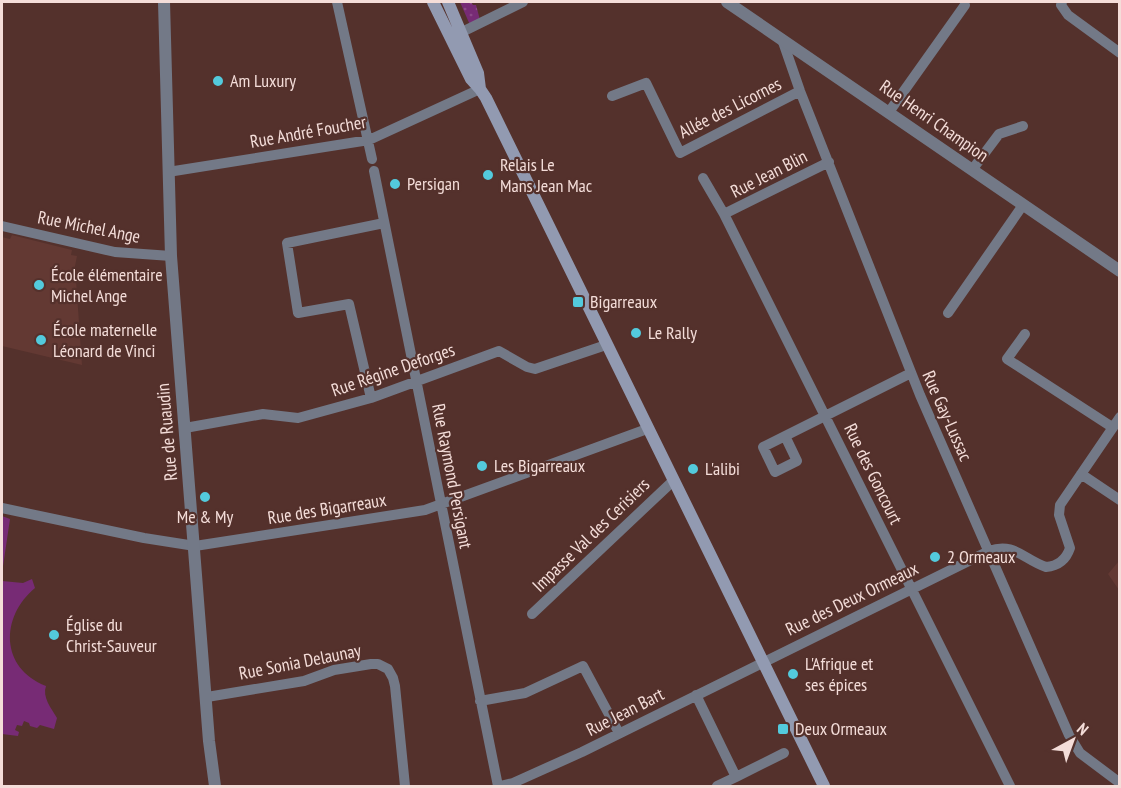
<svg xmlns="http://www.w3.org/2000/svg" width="1121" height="788" font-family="'PT Sans Narrow',sans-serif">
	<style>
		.built { fill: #633933 }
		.grass { fill: url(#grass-dots) }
		.green { fill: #772b75 }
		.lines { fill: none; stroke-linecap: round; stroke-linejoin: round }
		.minor { stroke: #737987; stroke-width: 10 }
		.tertiary { stroke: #737987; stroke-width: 12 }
		.secondary { stroke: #929ab1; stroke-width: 12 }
		.poi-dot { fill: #53cadc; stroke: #54312c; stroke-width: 2 }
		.labels { text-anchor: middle; stroke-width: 4.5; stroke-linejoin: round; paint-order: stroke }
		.poi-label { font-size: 18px; fill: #f4ddd9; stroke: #54312c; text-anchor: start }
		.street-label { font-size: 18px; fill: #f4ddd9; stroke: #54312c }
	</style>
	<defs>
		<pattern id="grass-dots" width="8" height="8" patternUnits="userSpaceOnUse" patternTransform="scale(1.5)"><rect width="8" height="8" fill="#772b75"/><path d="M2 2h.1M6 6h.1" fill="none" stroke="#8b4988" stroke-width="1.8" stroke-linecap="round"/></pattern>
	</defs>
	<rect width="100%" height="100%" fill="#54312c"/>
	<path class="built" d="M12,235L72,250L71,255L77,256L75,266L82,365L2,346V237L10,239Z
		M1119,561V590L1108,574Z"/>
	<path class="grass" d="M460,2H471L473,5H476L480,20L470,25Z"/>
	<path class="green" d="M2,516L10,519L2,573Z
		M32,579L35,588C0,617 0,668 46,686C42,697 51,708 57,718L54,729L40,725L37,728L30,726L29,723L24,721L22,726L17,725L15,730L19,732L18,736L2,734V581L23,583Z"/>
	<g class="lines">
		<path class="minor" d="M337,2L372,159
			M1062,2L1061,5L1068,15L1120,53
			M460,33L523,2
			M782,39L800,91L920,395L1069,735L1080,753L1120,783
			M612,96L646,83L680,153L800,91
			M889,112L965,5
			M972,170L999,134L1023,126
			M374,171L498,786
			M168,172L369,140L480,89
			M703,178L724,214L1010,786
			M724,214L829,162
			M2,226L115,252L171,256
			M948,313L1023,205
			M1025,334L1007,359L1112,427
			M371,398L349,304L298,313L287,243L384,223
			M185,428L263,414L298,418L371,398L499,351L527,367L535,369L606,345
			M785,436L797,461L775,472L763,447L911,373
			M1081,474L1120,500
			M2,508L144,538L195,546L425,510L647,429
			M532,614L673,481
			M696,695L736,777L717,786
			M207,697L304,681L334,670L371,664H378L388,669L393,678L395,686L405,786
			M480,701L525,693L583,666L619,733
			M736,777L784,753
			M500,786L513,783L582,752L989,551C1014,542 1023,559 1046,567C1058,566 1066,560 1070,548L1059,515L1060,505L1120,417"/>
		<path class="tertiary" d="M164,2L171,256L209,741L215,786
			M727,2L1120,271"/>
		<path class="secondary" d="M433,2L471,79L480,89L486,98L824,786
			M448,2L478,73L480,89"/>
	</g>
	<g class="poi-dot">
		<circle cx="218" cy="81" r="6"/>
		<circle cx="488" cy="175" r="6"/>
		<circle cx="395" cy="184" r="6"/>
		<circle cx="39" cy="285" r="6"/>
		<rect x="572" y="296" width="12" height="12" rx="3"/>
		<circle cx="636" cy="333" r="6"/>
		<circle cx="41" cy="340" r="6"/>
		<circle cx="482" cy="466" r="6"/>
		<circle cx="693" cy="469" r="6"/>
		<circle cx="205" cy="497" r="6"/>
		<circle cx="935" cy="557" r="6"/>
		<circle cx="54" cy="635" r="6"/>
		<circle cx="793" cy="674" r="6"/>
		<rect x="777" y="723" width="12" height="12" rx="3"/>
	</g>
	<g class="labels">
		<g class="poi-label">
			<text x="230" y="87">Am Luxury</text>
			<text x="500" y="171">Relais Le<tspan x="500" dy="21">Mans Jean Mac</tspan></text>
			<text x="407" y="190">Persigan</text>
			<text x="51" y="281">École élémentaire<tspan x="51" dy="21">Michel Ange</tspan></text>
			<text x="590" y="308">Bigarreaux</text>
			<text x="53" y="336">École maternelle<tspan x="53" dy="21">Léonard de Vinci</tspan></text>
			<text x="648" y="339">Le Rally</text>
			<text x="494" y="472">Les Bigarreaux</text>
			<text x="705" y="475">L'alibi</text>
			<text x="205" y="523" text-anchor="middle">Me &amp; My</text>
			<text x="947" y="563">2 Ormeaux</text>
			<text x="66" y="631">Église du<tspan x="66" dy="21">Christ-Sauveur</tspan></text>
			<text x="805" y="670">L'Afrique et<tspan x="805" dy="21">ses épices</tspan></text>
			<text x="795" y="735">Deux Ormeaux</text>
		</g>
		<g class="street-label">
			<text transform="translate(730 108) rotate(-27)" y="6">Allée des Licornes</text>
			<text transform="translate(934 121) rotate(35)" y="6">Rue Henri Champion</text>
			<text transform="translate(308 132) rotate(-10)" y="6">Rue André Foucher</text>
			<text transform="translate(769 174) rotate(-27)" y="6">Rue Jean Blin</text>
			<text transform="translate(89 227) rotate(11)" y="6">Rue Michel Ange</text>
			<text transform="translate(393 370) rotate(-19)" y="6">Rue Régine Deforges</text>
			<text transform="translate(947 416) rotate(66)" y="6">Rue Gay-Lussac</text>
			<text transform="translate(167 432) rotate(-95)" y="6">Rue de Ruaudin</text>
			<text transform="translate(873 474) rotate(64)" y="6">Rue des Goncourt</text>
			<text transform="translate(452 476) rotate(79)" y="6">Rue Raymond Persigant</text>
			<text transform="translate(327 509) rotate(-9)" y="6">Rue des Bigarreaux</text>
			<text transform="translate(591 535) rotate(-44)" y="6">Impasse Val des Cerisiers</text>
			<text transform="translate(852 599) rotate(-26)" y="6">Rue des Deux Ormeaux</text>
			<text transform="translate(300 662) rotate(-11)" y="6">Rue Sonia Delaunay</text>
			<text transform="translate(625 712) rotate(-27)" y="6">Rue Jean Bart</text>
		</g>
	</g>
	<rect width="1121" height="788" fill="none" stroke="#f4ddd9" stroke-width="6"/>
	<g transform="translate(1073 740) rotate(41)" stroke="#54312c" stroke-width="4.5" paint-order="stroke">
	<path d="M0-4.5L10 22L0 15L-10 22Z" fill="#f4ddd9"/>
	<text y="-9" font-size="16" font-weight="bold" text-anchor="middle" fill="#f4ddd9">N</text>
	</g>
</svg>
